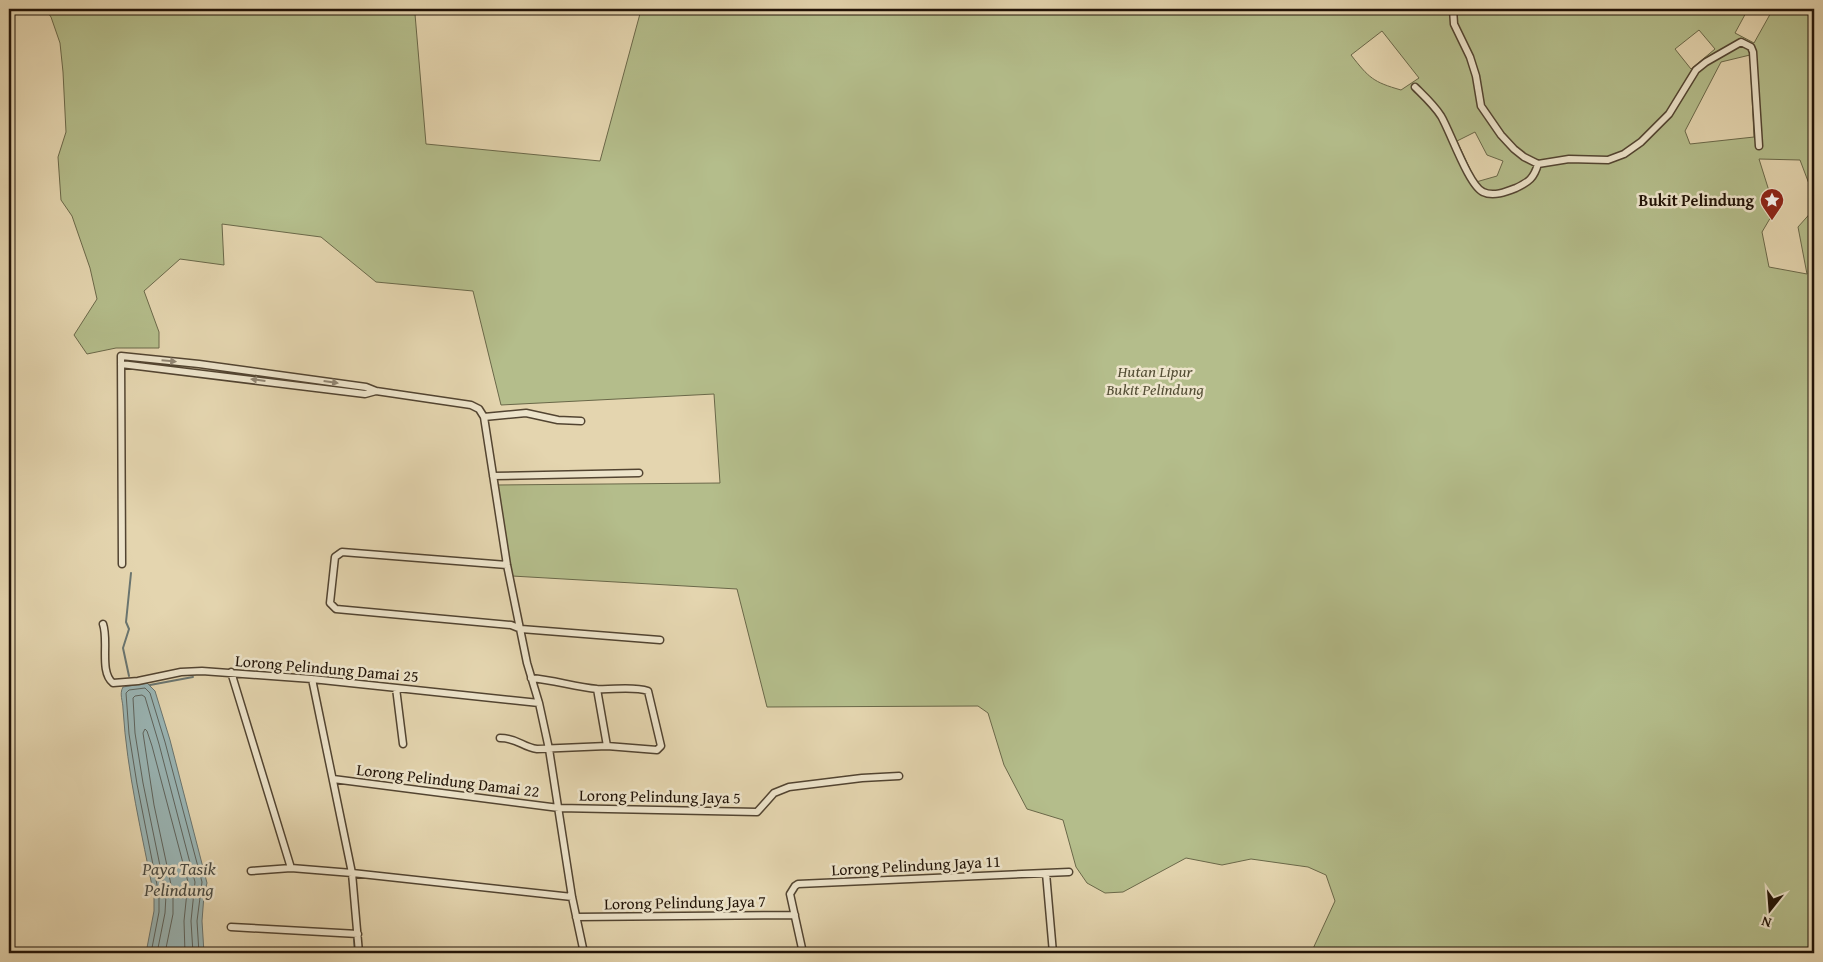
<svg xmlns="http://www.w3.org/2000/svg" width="1823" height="962" font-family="'Gentium Book Plus',serif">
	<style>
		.green { fill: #b4bd8b; stroke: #6a6849; fill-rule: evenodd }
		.water { fill: #9ab6b6; stroke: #6a7570 }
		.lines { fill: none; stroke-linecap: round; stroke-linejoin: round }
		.shore { stroke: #5e645e; stroke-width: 1 }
		.stream { stroke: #6a7570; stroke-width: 2 }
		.minor-casing { stroke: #524431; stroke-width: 9 }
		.minor { stroke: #ede4cb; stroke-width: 6 }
		.oneway { fill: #918673 }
		.labels { text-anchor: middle; stroke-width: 5; stroke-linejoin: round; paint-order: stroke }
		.poi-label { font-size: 16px; font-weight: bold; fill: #211307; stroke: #ede4cb; text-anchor: end }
		.park-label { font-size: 16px; font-style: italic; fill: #544e35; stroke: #ede4cb }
		.street-label { font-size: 16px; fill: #211307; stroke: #ede4cb }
		.water-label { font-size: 18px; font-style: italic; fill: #4b4c44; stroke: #ede4cb }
	</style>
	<rect width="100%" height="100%" fill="#e4d5af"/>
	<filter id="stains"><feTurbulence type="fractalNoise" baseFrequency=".004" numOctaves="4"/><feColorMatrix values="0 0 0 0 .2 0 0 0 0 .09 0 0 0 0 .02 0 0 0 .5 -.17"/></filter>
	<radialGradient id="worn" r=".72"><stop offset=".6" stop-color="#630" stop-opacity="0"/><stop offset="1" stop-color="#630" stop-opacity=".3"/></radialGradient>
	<path class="green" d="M45,9H419L415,14L426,144L600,161L641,10L640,9H1748L1735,33L1754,43L1773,9H1814V197L1800,160L1759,159L1775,210L1762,232L1769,267L1807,274L1798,227L1814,209V953H1311L1335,901L1326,875L1308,867L1251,859L1222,865L1186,858L1123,892L1105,893L1087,883L1076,867L1063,820L1027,809L1004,765L988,713L978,706L767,707L737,589L512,576L496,485L720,483L714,394L501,405L473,291L376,282L321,237L222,224L224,265L180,259L144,291L159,332V348H116L87,354L74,335L97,299L90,268L72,216L61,200L58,157L66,132L63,72L60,43L51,17ZM1699,30L1715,49L1691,69L1675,49ZM1382,31L1419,78L1401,90C1373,82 1369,78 1351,55ZM1750,55L1754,137L1690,144L1685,131L1721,62ZM1475,132L1487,155L1503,161L1497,176L1476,182L1457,141Z"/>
	<path class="water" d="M147,683L155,691L170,740L207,883L204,895L202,921L204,953H146L154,911V896C142,834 127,773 123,709C123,701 119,694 123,687Z"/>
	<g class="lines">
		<path class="shore" d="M151,953L159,912V895L137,784L129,734L126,693L129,690L145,688L150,693L165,742L202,882L197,921L199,953
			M157,953L165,913L166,895L143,783L135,733L133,698L135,696L142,695L145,697L159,744L195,882L191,921L193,953
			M165,953L173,914V894L154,805L143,733L145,729L147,731L152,746L188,882L184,921L185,953"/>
		<path class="stream" d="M129,676L123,648L129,629L126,622L131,573
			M150,685L193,677
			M354,939L355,953"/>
		<g class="minor-casing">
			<path id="minor" d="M1453,9L1454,24L1470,57L1476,76L1481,106L1501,135L1514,149L1524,157L1538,164
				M1415,87C1424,96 1434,105 1441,116C1450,131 1469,186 1483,192C1493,197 1506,192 1516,188C1529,182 1534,178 1538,164L1569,159L1608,160L1624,154L1641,142L1669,114L1696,70L1706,62L1741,42L1751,47L1753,52L1759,146
				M121,364L365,394L376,391
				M484,417L526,413L558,420L581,421
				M493,476L639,473
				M122,564L121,356L199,364L366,387L376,391L471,405L479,409L484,417L507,565L527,663L539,703L549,749L572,897L584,953
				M507,565L342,552L335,557L330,603L336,609L511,625L521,629L660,640
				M103,624C109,641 99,672 113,683L138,681L181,672L202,671L312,679L539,703
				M231,672L291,868
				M312,679L352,873L359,953
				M396,688L403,744
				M597,689L607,746
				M500,738C518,738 522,747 537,749L607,746L657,750L661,746L648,691C633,686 613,690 597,689C575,687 554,680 531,678
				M333,779L559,808L757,812L774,793L789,787L862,778L899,776
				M251,871L291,868L352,873L572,897
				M1046,873L1053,953
				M576,917L795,915
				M231,927L358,934
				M803,953L790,894L795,886L798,884L1069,872"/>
		</g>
		<use href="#minor" class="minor"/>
	</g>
	<defs><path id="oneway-solid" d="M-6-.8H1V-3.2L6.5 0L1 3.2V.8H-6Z" transform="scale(1.25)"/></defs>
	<g class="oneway">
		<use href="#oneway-solid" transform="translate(169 361) rotate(5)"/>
		<use href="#oneway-solid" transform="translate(258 380) rotate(-173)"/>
		<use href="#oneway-solid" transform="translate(331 382) rotate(8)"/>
	</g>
	<defs>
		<g id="sight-pin" transform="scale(1.25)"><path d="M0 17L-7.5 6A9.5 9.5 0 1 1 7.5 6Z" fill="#8f2418" stroke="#ede4cb"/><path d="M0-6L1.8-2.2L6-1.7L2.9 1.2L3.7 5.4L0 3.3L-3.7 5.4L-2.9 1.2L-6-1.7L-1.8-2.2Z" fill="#fff"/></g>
	</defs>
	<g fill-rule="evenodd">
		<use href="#sight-pin" x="1772" y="200"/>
	</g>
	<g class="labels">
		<g class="poi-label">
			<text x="1754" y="206">Bukit Pelindung</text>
		</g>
		<g class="park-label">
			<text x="1155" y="377">Hutan Lipur<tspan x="1155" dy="18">Bukit Pelindung</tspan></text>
		</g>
		<g class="street-label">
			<text transform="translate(327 668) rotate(5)" y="6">Lorong Pelindung Damai 25</text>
			<text transform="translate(448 780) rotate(7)" y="6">Lorong Pelindung Damai 22</text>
			<text transform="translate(660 796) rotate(1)" y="6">Lorong Pelindung Jaya 5</text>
			<text transform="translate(916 865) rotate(-3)" y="6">Lorong Pelindung Jaya 11</text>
			<text transform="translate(685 902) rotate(-1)" y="6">Lorong Pelindung Jaya 7</text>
		</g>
		<g class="water-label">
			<text x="179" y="875">Paya Tasik<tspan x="179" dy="21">Pelindung</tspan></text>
		</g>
	</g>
	<rect width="1823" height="962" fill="none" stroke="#e4d5af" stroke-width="30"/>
	<rect x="10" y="10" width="1803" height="942" fill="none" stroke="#211307" stroke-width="2.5"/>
	<rect x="15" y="15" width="1793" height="932" fill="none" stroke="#211307"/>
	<g transform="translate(1770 910) rotate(197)" stroke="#ede4cb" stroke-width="4" paint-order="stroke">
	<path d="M0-4L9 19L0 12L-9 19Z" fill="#211307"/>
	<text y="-8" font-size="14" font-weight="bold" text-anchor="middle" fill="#211307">N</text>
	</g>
	<rect width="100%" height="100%" filter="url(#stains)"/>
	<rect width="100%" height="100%" fill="url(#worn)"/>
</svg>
